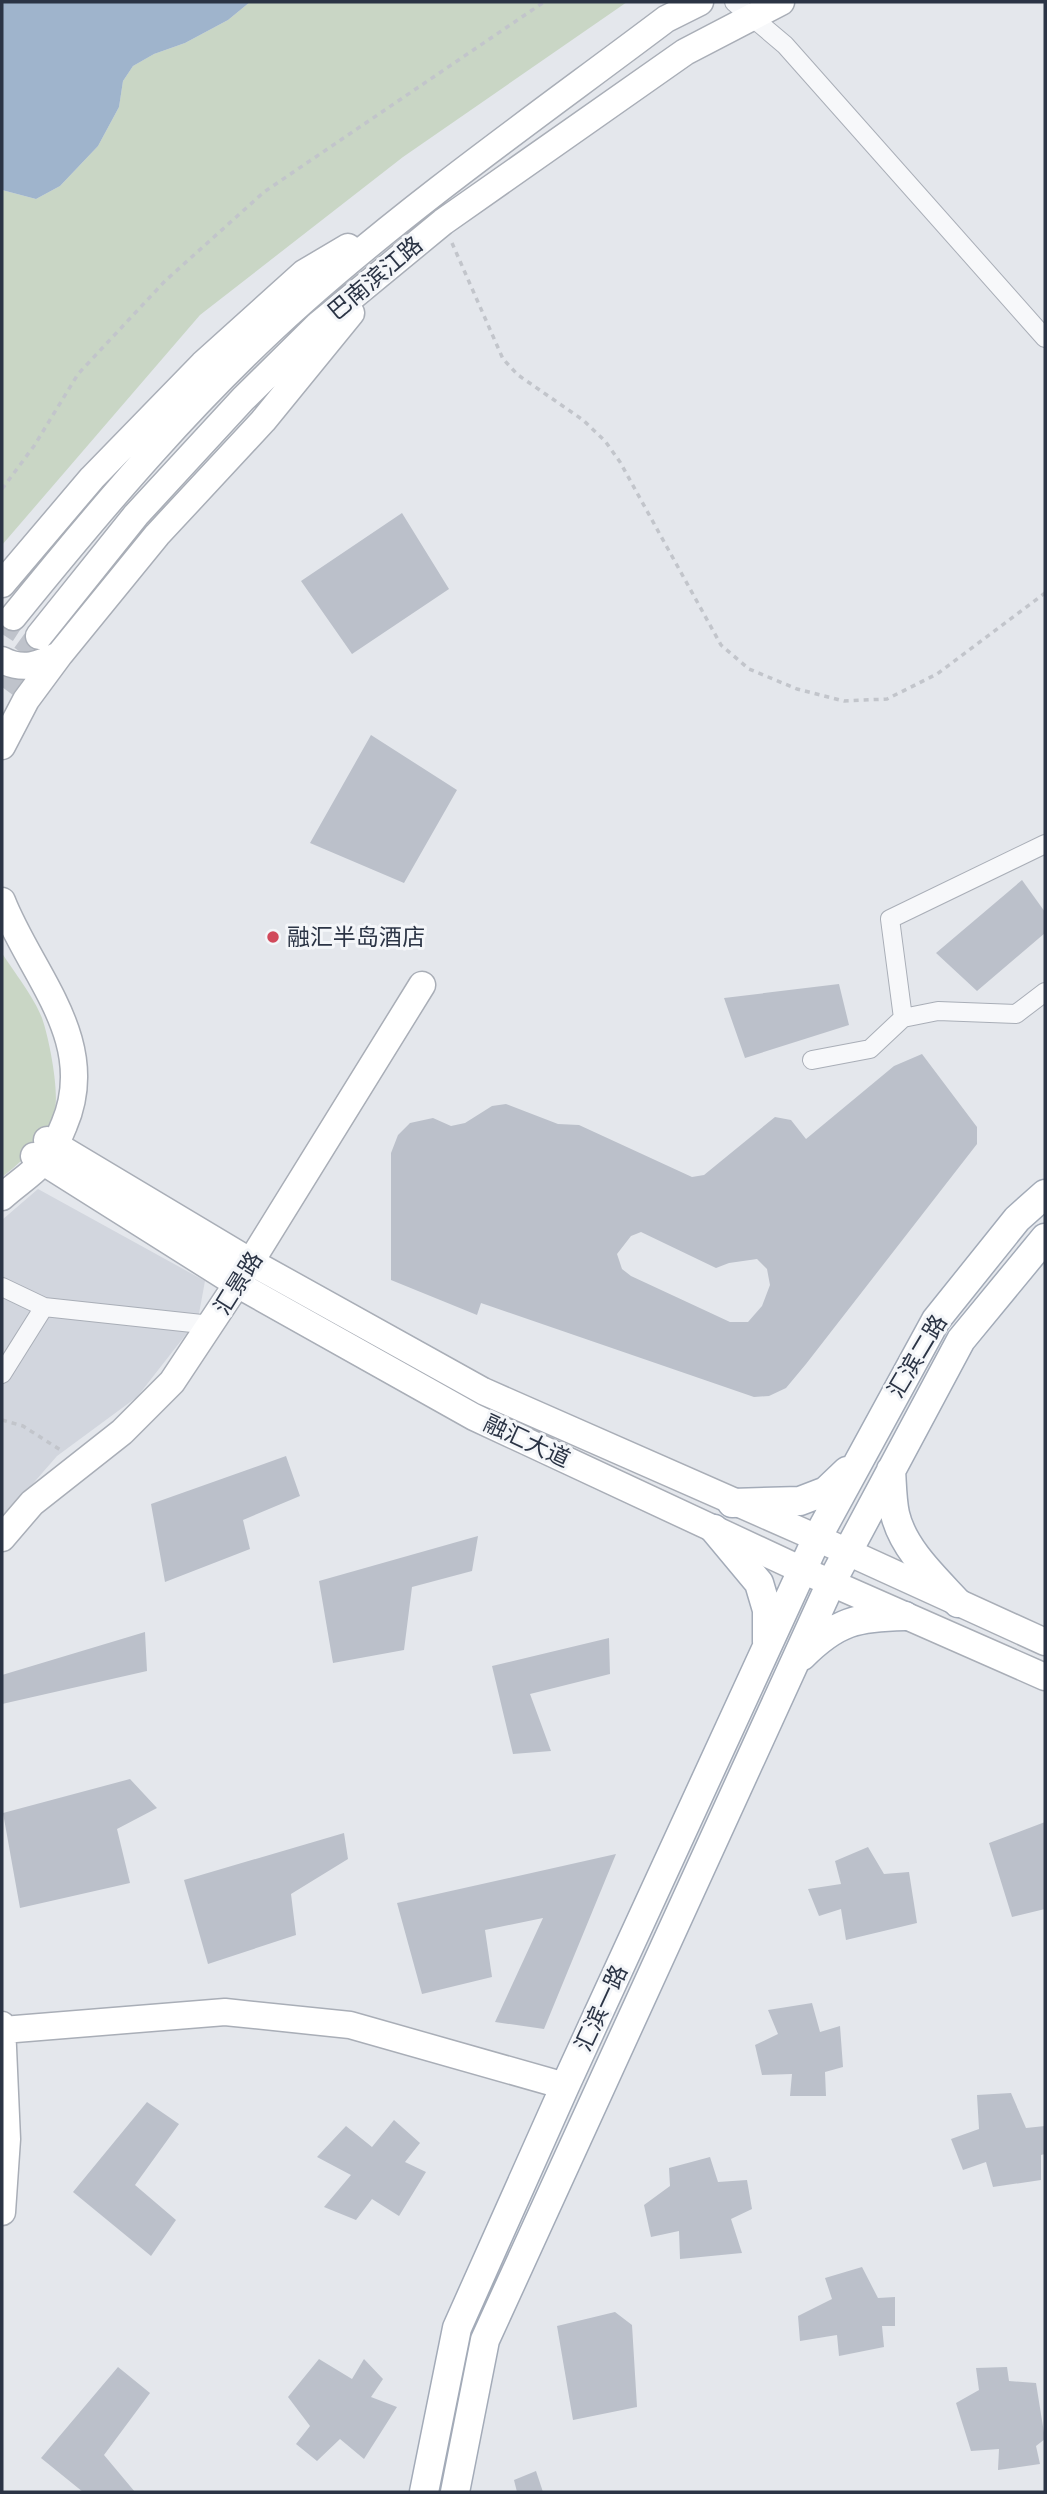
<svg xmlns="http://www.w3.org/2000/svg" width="1047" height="2494" font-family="Quicksand,'Noto Sans SC',sans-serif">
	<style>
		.built { fill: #d2d6de }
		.green { fill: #c9d6c5 }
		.water { fill: #9fb4cc }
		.building { fill: #bbc0ca; fill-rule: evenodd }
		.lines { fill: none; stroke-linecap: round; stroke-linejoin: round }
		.secondary-tunnel { stroke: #bfc3cb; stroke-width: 26; stroke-dasharray: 26 13; stroke-linecap: butt }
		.street-casing { stroke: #a9aeb7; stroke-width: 20 }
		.secondary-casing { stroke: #a9aeb7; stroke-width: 29 }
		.primary-casing { stroke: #a3abb8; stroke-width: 31 }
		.path { stroke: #c2c5cb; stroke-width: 3.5; stroke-dasharray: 5 5; stroke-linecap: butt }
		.street { stroke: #f7f8fa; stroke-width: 18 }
		.secondary { stroke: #fff; stroke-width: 26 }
		.primary { stroke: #fff; stroke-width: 28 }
		.poi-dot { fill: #d1495b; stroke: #f4f6f9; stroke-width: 2.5 }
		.labels { text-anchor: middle; stroke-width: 6; stroke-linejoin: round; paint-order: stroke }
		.street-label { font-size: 23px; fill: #2b3445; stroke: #f4f6f9 }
		.poi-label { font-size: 23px; fill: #2b3445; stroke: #f4f6f9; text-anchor: start }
	</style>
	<rect width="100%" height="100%" fill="#e4e7ec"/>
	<path class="built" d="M38,1189L205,1281L198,1319L137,1397L57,1456L2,1519V1220Z"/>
	<path class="green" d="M250,2H627L403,157L200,315L2,545V190L36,199L60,186L98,146L119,107L123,81L133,66L154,54L185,43L228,20Z
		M2,953C14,972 34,997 42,1018C49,1038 59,1089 55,1109C49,1137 23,1161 2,1177Z"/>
	<path class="water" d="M2,2H250L228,20L185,43L154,54L133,66L123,81L119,107L98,146L60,186L36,199L2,190Z"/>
	<path class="building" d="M402,513L449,589L352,654L301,581Z
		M371,735L457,790L404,883L310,843Z
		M1022,880L1045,912V933L977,991L936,953Z
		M839,984L849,1025L745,1058L724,998Z
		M922,1054L977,1127V1144L806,1364L786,1388L769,1396L754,1397L481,1303L477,1315L391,1280V1153L398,1135L410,1123L433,1118L451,1126L465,1123L492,1106L506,1104L558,1124L579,1125L692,1177L704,1175L775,1117L791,1120L806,1139L894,1066ZM641,1232L716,1268L729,1263L757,1259L767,1269L770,1285L762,1306L748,1322H730L631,1276L622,1269L617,1254L631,1236Z
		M286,1456L300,1496L243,1520L250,1549L165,1582L151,1504Z
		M478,1536L472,1571L412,1587L404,1650L333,1663L319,1581Z
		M145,1632L147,1671L2,1704V1675Z
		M609,1638L610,1674L530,1694L551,1751L513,1754L492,1666Z
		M130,1779L157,1808L117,1829L130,1883L20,1908L3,1813Z
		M1045,1822V1909L1012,1917L989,1843Z
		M344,1833L348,1859L291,1894L296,1935L208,1964L184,1880Z
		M868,1847L884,1874L909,1872L917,1923L846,1940L841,1909L819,1916L808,1889L841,1884L835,1861Z
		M616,1854L544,2029L495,2022L543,1918L485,1930L492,1977L422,1994L397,1903Z
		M812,2003L820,2032L840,2026L843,2067L825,2072L826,2096H790L792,2074L762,2075L755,2045L778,2034L768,2010Z
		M1011,2093L1026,2128L1045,2126V2154L1041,2155V2180L993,2187L986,2162L963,2170L951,2139L979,2129L977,2095Z
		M147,2102L179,2124L135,2185L176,2220L151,2256L73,2192Z
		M394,2120L420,2143L405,2162L426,2172L399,2216L372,2199L356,2220L324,2207L351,2175L317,2157L346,2126L372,2147Z
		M710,2157L718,2182L747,2180L752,2209L731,2219L742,2253L680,2259L679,2231L651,2237L644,2205L670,2186L669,2168Z
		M862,2267L878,2298L895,2297V2326H882L884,2347L839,2356L837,2335L800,2341L798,2316L832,2299L825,2278Z
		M615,2312L632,2325L637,2407L573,2420L557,2326Z
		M319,2359L352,2379L364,2359L383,2379L371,2397L397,2407L364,2459L340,2439L317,2461L296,2444L310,2426L288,2397Z
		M118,2367L150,2393L104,2455L135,2492H83L41,2458Z
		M1007,2367L1009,2381L1036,2383L1045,2439L1036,2446L1040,2464L998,2470L999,2449L971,2451L956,2403L979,2390L976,2368Z
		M536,2471L543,2492H517L514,2480Z"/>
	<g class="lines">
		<path class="secondary-tunnel" d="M2,634L13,617
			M2,687L39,636"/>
		<g class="street-casing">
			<path id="street" d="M734,2L785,45L1045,338
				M903,1018L890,919L1045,844
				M812,1060L870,1049L903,1018L938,1011L1016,1014L1045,992
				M2,1287L44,1307L2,1374
				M44,1307L211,1325"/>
		</g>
		<g class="secondary-casing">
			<path id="secondary" d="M2,584L92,478L203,364L304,273L348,247
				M13,617C103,506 196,396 303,301C417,200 544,111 666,19L700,2
				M39,636L136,515L243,399L318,325L443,222L685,52L781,2
				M2,660C23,671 39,665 59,655
				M2,746L26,700L60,654L157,535L263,421L351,313
				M2,901C31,975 100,1041 64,1125C59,1138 53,1151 43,1162C31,1175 15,1185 2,1197
				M47,1140L251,1262L483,1391L817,1538L1045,1642
				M34,1156L237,1284L474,1417L802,1570L1045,1677
				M2,1538L32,1503L122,1432L172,1382L237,1284L422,985
				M2,2025L7,2139L2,2212
				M3,2030L225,2012L350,2025L565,2086"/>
		</g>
		<g class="primary-casing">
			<path id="primary" d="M891,1470C892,1485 892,1500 895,1514C903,1549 935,1578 958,1603
				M732,1503L800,1501L826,1491L847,1471
				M714,1529L759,1583L767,1610V1642
				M802,1656C837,1621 857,1617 905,1616
				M424,2492L457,2328L565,2086L817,1538L936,1320L1017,1219L1045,1194
				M455,2492L485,2340L831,1583L961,1340L1045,1238"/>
		</g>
		<path class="path" d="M452,243L503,359L518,375L583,420L605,441L620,462L721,645L749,669L797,689L844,701L887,699L937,674L1045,593
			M2,489L34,446L78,374L165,281L264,192L544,2
			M2,1420L23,1426L62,1451"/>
		<use href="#street" class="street"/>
		<use href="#secondary" class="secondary"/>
		<use href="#primary" class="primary"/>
	</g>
	<circle class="poi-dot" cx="273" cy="937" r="7"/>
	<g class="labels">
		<g class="street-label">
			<text transform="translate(375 278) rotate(-40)" y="8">巴南滨江路</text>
			<text transform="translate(238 1283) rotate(-58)" y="8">汇景路</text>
			<text transform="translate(917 1356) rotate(-59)" y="8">汇滨二路</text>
			<text transform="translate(527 1441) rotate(25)" y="8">融汇大道</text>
			<text transform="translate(601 2008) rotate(-65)" y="8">汇滨一路</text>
		</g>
		<g class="poi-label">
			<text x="287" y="945">融汇半岛酒店</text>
		</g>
	</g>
	<rect width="1047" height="2494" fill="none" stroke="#2b3445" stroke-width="7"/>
</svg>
